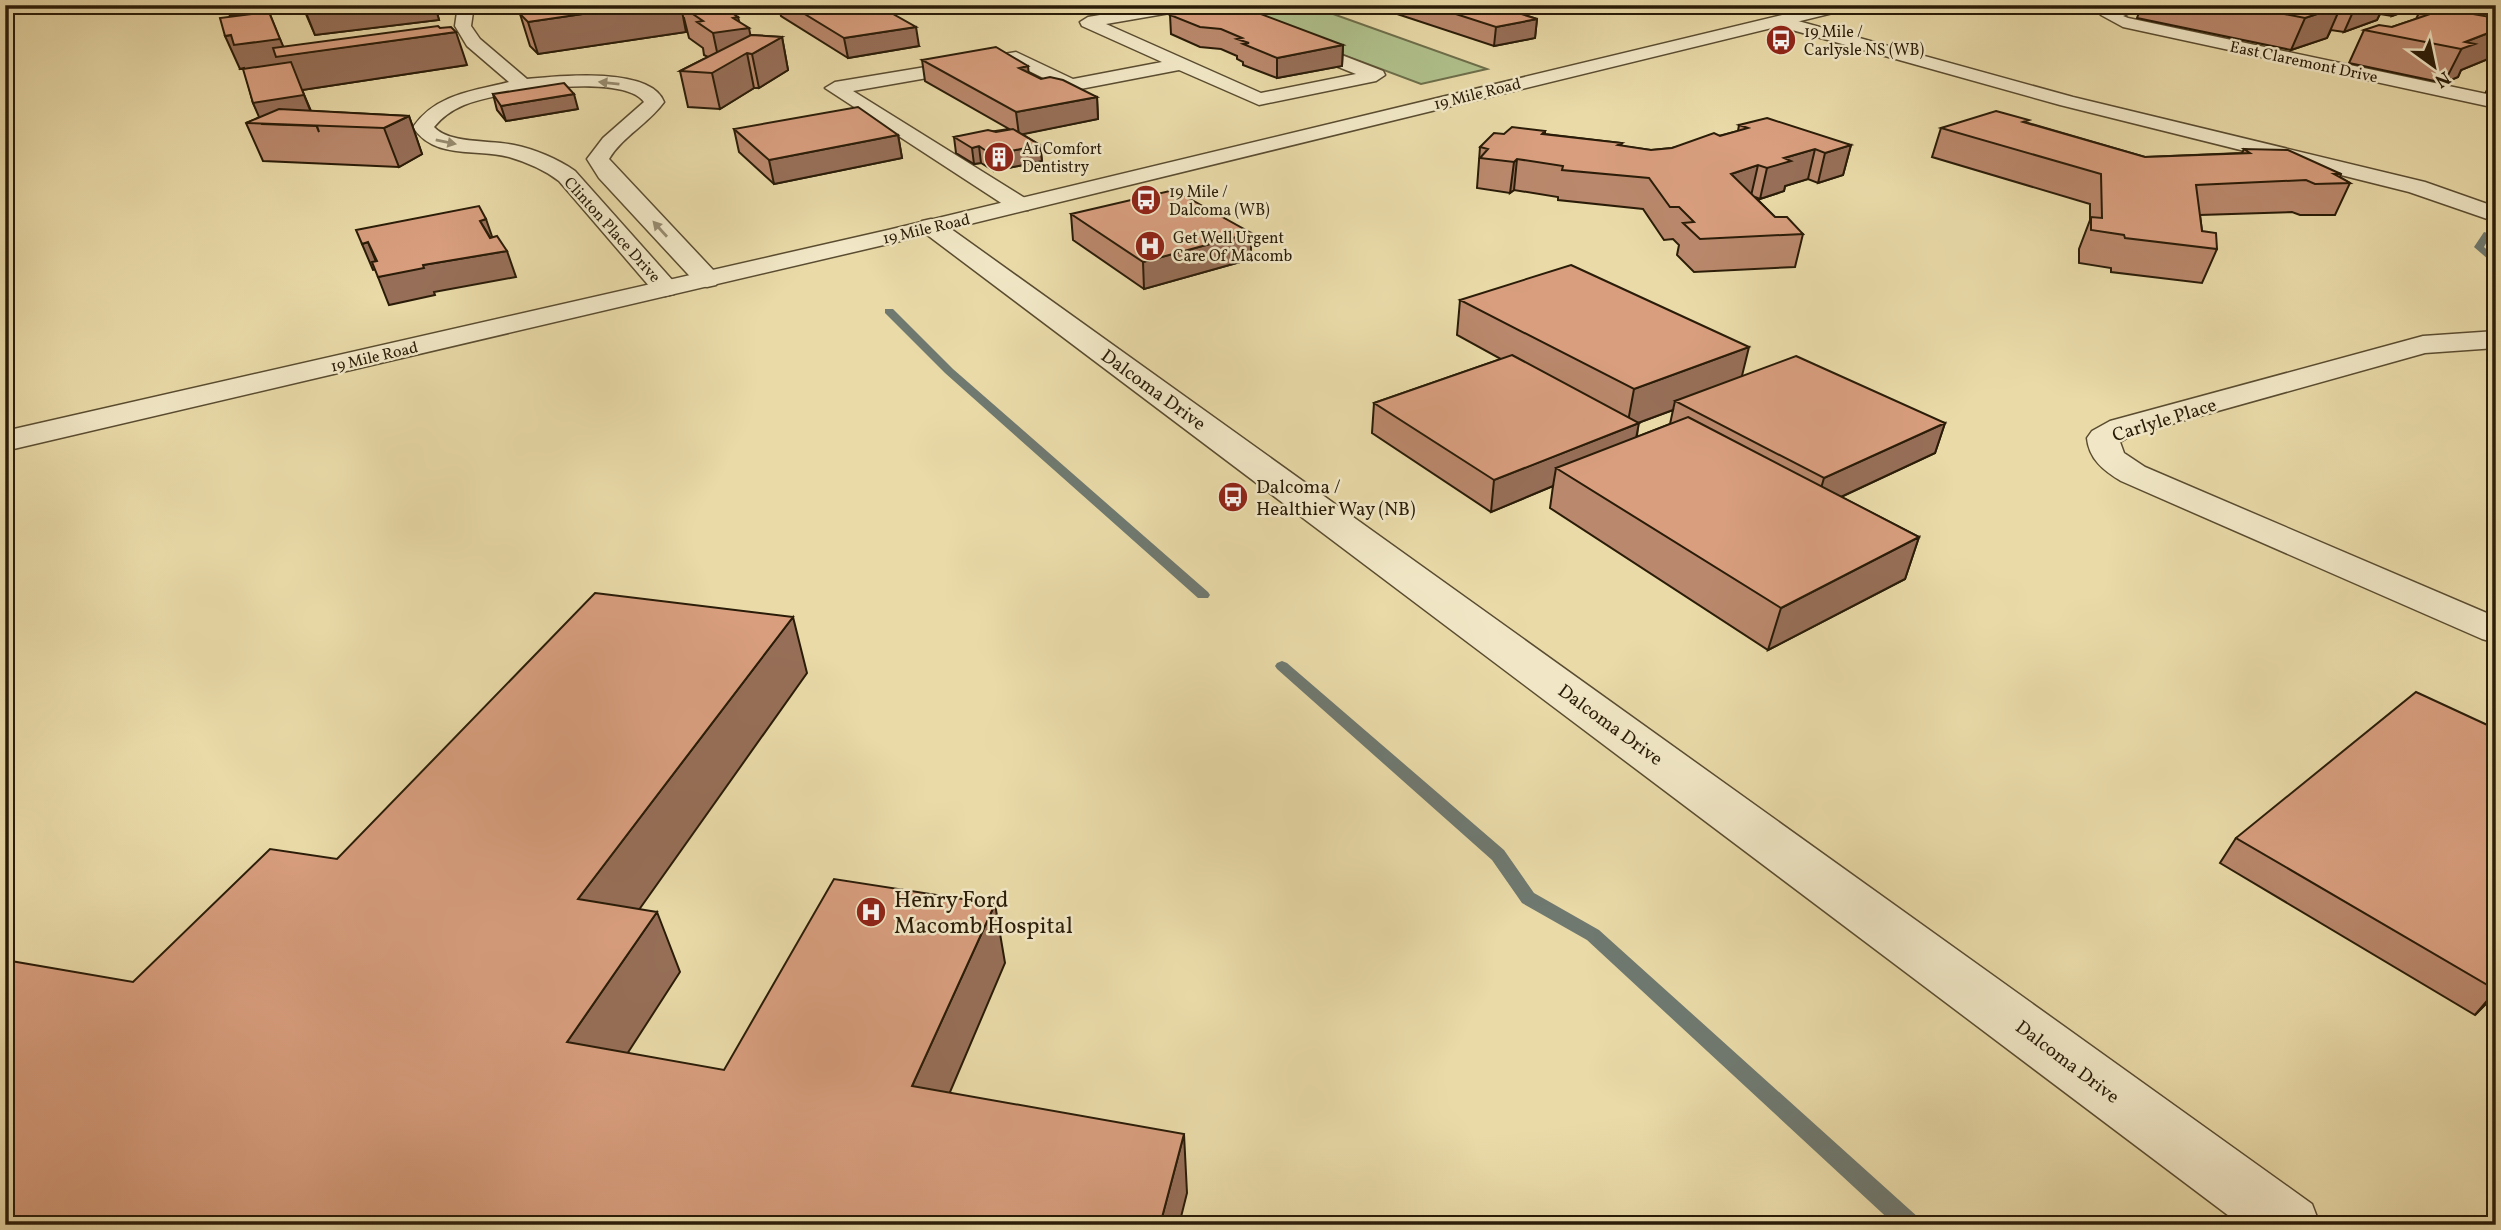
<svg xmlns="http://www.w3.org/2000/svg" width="2501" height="1230" font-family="Vollkorn,serif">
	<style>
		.green { fill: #b0c18c; stroke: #6d6e4a; stroke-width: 2 }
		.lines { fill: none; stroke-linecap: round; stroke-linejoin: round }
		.stream { fill: #6f7970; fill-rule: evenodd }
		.minor-casing { stroke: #5a4c30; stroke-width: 3 }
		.tertiary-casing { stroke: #5a4c30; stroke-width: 3 }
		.minor { fill: #f1e7c6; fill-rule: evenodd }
		.tertiary { fill: #f1e7c6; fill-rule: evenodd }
		.wall { fill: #ba886c; stroke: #2a1c08; stroke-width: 2; fill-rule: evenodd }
		.shaded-wall { fill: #976f58; stroke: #2a1c08; stroke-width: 2 }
		.building { fill: #d89e7e; stroke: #2a1c08; stroke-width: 2 }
		.oneway { fill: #978c70 }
		.labels { text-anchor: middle; stroke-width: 5; stroke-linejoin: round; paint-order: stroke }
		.far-poi-label { font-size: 16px; fill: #2a1c08; stroke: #f1e7c6; text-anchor: start }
		.far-street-label { font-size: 16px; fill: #2a1c08; stroke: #f1e7c6 }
		.street-label { font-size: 19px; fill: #2a1c08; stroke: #f1e7c6 }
		.poi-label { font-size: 19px; fill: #2a1c08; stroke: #f1e7c6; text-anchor: start }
		.near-poi-label { font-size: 23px; fill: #2a1c08; stroke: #f1e7c6; text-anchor: start }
	</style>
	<rect width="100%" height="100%" fill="#e9daa8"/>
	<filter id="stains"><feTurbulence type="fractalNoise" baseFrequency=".00286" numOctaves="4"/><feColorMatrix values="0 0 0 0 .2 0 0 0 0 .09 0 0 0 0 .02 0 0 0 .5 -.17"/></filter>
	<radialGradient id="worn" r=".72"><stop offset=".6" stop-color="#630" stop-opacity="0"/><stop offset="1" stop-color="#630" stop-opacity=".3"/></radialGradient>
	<path class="green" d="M1210,5H1308L1487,69L1421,84Z"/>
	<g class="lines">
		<path class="stream" d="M2484,232L2491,234L2484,247L2496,258V266L2474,247Z
			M885,309H893L953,369L1208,592L1210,595L1208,598H1198L945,373L885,313Z
			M1282,661L1287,663L1504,850L1534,893L1599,930L1919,1218L1922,1225H1895L1587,940L1522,903L1492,860L1277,669L1275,666L1277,663Z"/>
		<g class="minor-casing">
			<path id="minor" d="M458,5H474L471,26L480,39L527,79C557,76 651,66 664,102C648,124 623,136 609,159L716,273L720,279L716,285L707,287L698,285L599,178L587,159L603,138L644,102C623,72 495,92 464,105C452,110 442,117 434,127C449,144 491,140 514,145C534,149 558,159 575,171L674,282L678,288L674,294L665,296L656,294L559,181C545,170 526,162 509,157C475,148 434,160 413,127C436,94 473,91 509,82L467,46L455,26Z
				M1159,5H1212L1383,71L1385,75L1376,81L1259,105L1179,70L1070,91L1013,63L853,91L1028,200L1032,205L1028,210H1012L825,88L835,82L1016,52L1073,79L1162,62L1082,26L1080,22L1088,17ZM1193,9L1356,74L1261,93L1106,24Z
				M2123,5H2148L2123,16L2128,18L2496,96V108L2123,27L2101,15L2103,12Z
				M1780,16L2073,97L2425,182L2496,207V222L2409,192L2060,105L1774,25L1772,21Z
				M931,219L940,221L2312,1204L2320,1225H2241L922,231L919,226L922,221Z
				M2496,331V348L2425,353L2132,435L2120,442L2124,453L2145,467L2496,617V643L2482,639L2121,481C2104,471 2089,459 2087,438L2092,431L2110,421L2423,336Z"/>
		</g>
		<g class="tertiary-casing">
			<path id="tertiary" d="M1824,5H1853L1845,10L888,244L5,451V431L888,230Z"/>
		</g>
		<use href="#minor" class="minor"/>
		<use href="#tertiary" class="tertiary"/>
	</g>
	<path class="wall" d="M302,5H435L439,20L315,35Z
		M720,5L739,22L750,35L782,37L788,70L759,88H754L720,109L688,107L680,71L708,57L704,55L703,48L689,38L684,18H682L686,32L538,54L530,46L520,14Z
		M775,5H877L919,46L848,58L781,16L779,7Z
		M1391,5H1493L1537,19L1535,38L1494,46L1391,12Z
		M2142,5H2422L2392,16L2380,14L2377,20L2344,32L2331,30L2327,38L2291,50L2137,18Z
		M2449,5H2496V61L2488,59L2461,70L2458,77L2444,83L2349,63L2364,30L2392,27L2416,19L2420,11L2448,9Z
		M269,12L283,47L467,65L302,90L311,111L409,116L422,154L399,167L263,161L246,123L260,117L253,103L244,69H240Z
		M1170,15L1343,45L1342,66L1277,78L1243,65V62L1237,59V56L1221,49L1200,47L1171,34Z
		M922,60L1028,72L1041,79L1097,97L1098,119L1022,134L1040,145L1042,161L994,171L981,163L974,164L956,153L954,137L1009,129L925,81Z
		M2496,72V94L2486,92Z
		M493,94L578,109L506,121L497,110Z
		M2028,123L2145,157L2242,153L2244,149L2341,174L2340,177L2350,183L2335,215H2300L2292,212L2200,215L2202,231L2217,249L2202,283L2111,272V268L2079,263V249L2090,220V204L1932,157L1941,128Z
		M1739,125L1851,145L1843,175L1818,183L1808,179L1785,186L1784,191L1760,199L1755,197L1775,217L1803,234L1795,267L1694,272L1677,255L1679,245L1673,239L1664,240L1643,209L1558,200V197L1514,190L1510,193L1477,188L1480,147L1504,134L1545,131V134L1622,143L1621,146L1651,150L1672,148L1738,131Z
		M734,129L898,135L902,158L774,184L739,152Z
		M1071,214L1251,233V259L1144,289L1073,240Z
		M1460,300L1742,376L1945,423L1935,453L1841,497L1919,537L1905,579L1768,650L1550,508L1553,486L1491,512L1372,433L1374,403L1501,359L1457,335ZM1673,410L1670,424L1637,437L1638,423Z
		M2496,729V1005L2489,1001L2475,1015L2220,863L2236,838Z"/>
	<path class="shaded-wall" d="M225,5H262L265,12L230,16Z
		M303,5H435L439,20L315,35Z
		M507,5H531L508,9Z
		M644,5H693L681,6L686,32L538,54L528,22Z
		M2356,5H2384L2377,20L2344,32Z
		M2397,5H2422L2392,16Z
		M2341,6L2327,38L2291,50L2305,18Z
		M738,17L741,29L749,28L754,53L782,37L788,70L759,88L752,54L747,53L754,88L720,109L712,73L720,66L713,33L733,18Z
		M1537,19L1535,38L1494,46L1496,27Z
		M916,27L919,46L848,58L844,38Z
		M2496,30V45L2488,59L2461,70L2458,77L2444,83L2465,42Z
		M456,32L467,65L302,90L319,132L317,126L262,124L253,103L248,79L244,68L240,69L225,36L231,35L280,39L287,55Z
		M1343,45L1342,66L1277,78V58Z
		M1028,66L1030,87L1019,68Z
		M574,94L578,109L506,121L501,106Z
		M1097,97L1098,119L1019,135L1016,112Z
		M409,116L422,154L399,167L384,128Z
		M898,135L902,158L774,184L769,160Z
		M1040,145L1042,161L994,171L992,155Z
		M1851,145L1843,175L1818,183L1825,153Z
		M979,146L981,163L974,164L972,148Z
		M1815,149L1808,179L1785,186L1784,191L1760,199L1767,168L1784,158Z
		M1517,159L1514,190L1510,193L1514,162Z
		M1758,165L1751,196L1731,174Z
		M486,219L495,245L480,221Z
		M1251,233V259L1144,289L1143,262Z
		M368,242L379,269L373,270L362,244Z
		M507,251L516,277L434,292L435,295L389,305L378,277L423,265Z
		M1749,347L1740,384L1675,401L1673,410L1627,427L1634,389Z
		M1639,423L1633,454L1556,468L1553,486L1491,512L1494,480Z
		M1945,423L1935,453L1815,509L1824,478Z
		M1919,537L1905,579L1768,650L1781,608Z
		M793,617L807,673L604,959L578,899Z
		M995,904L1005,963L927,1146L912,1086Z
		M657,912L680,972L596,1102L567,1042Z
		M2496,990V993L2475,1015Z
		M1184,1134L1187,1193L1179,1225H1160Z"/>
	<path class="building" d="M585,5H644L528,22L520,14Z
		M690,5H720L738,17L733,18L749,28L713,33L697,22L703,21L681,6Z
		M790,5H877L916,27L844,38Z
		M1230,5H1237L1343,45L1277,58L1243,44L1249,43L1237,39L1242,38L1221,29L1200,27L1170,15Z
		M1428,5H1493L1537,19L1496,27Z
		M2239,5H2337L2341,6L2305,18Z
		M2433,7L2496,18V30L2465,42L2475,44L2461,49L2364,30L2379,25L2392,27L2433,13L2420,11Z
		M269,12L280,39L234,45L231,35L225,36L220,18Z
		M438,26L440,28L451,27L456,32L276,57L273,48Z
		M751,35L782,37L752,54L747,53L712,73L680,71Z
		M996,47L1028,66L1019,68L1041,79L1050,77L1063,80L1097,97L1016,112L922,60Z
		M291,62L304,95L253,103L243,69Z
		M564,83L574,94L501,106L493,94Z
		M858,107L898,135L769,160L734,129Z
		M279,109L409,116L384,128L246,123Z
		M1996,111L2029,120L2023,122L2145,157L2250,153L2244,149L2288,150L2341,174H2334L2350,183L2315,184L2306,180L2196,185L2202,231L2216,233L2217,249L2125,238L2124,235L2091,230V217L2102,218L2101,174L1941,128Z
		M1767,118L1851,145L1825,153L1815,149L1784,158L1791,161L1767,168L1758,165L1731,174L1775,217H1787L1803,234L1700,239L1683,223L1694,222L1679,207H1670L1649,178L1562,170L1563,166L1517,159L1514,162L1480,158L1488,149L1480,147L1494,133L1504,134L1512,127L1545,131L1542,134L1622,143L1618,145L1651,150L1672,148L1714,133L1720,136L1748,128L1739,125Z
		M1013,129L1040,145L992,155L979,146L972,148L954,137L988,130L996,132Z
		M1174,190L1251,233L1143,262L1071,214Z
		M479,206L486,219L480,221L490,238L497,236L507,251L423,265L424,268L378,277L372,262L377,261L368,242L362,244L356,230Z
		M1571,265L1749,347L1634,389L1460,300Z
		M1512,355L1639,423L1494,480L1374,403Z
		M1796,356L1945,423L1824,478L1675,401Z
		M1688,417L1919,537L1781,608L1556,468Z
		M595,593L793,617L578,899L657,912L567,1042L724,1070L834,879L995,904L912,1086L1184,1134L1160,1225H5V960L133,982L270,849L337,859Z
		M2416,692L2496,729V990L2236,838Z"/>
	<defs><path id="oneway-solid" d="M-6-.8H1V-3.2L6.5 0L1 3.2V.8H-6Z" transform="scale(1.75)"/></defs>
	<g class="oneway">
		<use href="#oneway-solid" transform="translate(609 83) rotate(-174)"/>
		<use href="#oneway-solid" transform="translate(446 142) rotate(12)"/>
		<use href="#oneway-solid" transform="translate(660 229) rotate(-132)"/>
	</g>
	<defs>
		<g id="bus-disc" transform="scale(1.575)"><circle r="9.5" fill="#8f2418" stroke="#f1e7c6"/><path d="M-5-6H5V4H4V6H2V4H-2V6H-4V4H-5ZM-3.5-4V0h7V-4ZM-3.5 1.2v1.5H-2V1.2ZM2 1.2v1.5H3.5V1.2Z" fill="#fff"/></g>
		<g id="building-disc" transform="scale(1.575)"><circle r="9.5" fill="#8f2418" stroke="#f1e7c6"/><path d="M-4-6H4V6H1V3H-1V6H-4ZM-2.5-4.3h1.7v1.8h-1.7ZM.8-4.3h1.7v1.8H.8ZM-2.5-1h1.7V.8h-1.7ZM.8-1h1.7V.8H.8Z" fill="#fff"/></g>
		<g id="hospital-disc" transform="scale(1.575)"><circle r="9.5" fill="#8f2418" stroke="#f1e7c6"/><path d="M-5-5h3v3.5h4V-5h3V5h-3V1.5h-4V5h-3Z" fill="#fff"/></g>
	</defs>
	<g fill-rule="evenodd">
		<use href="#bus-disc" x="1781" y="40"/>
		<use href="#building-disc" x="999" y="157"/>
		<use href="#bus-disc" x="1146" y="200"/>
		<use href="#hospital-disc" x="1150" y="246"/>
		<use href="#bus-disc" x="1233" y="497"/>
		<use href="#hospital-disc" x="871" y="912"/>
	</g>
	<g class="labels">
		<g class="far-poi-label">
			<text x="1804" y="37">19 Mile /<tspan x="1804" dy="18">Carlysle NS (WB)</tspan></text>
			<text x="1022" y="154">A1 Comfort<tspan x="1022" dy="18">Dentistry</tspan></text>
			<text x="1169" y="197">19 Mile /<tspan x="1169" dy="18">Dalcoma (WB)</tspan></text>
			<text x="1173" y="243">Get Well Urgent<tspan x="1173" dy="18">Care Of Macomb</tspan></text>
		</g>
		<g class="far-street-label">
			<text transform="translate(2304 61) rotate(12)" y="6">East Claremont Drive</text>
			<text transform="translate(1477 93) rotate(-14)" y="6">19 Mile Road</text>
			<text transform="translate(926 228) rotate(-13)" y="6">19 Mile Road</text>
			<text transform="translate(613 229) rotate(48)" y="6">Clinton Place Drive</text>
			<text transform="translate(374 356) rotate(-13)" y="6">19 Mile Road</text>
		</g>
		<g class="street-label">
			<text transform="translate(1154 389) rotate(36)" y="7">Dalcoma Drive</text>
			<text transform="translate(2164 419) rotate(-17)" y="7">Carlyle Place</text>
			<text transform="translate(1611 724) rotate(36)" y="7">Dalcoma Drive</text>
			<text transform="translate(2068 1061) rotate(37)" y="7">Dalcoma Drive</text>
		</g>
		<g class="poi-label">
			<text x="1256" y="493">Dalcoma /<tspan x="1256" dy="22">Healthier Way (NB)</tspan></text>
		</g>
		<g class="near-poi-label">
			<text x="894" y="907">Henry Ford<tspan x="894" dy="26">Macomb Hospital</tspan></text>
		</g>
	</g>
	<rect width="2501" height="1230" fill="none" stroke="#e9daa8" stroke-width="28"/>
	<rect x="7" y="7" width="2487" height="1216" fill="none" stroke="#2a1c08" stroke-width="3.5"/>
	<rect x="14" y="14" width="2473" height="1202" fill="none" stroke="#2a1c08" stroke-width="2"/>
	<g transform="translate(2434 66) rotate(147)" stroke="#f1e7c6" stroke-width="5" paint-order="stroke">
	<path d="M0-5L12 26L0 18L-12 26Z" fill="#2a1c08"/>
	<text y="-10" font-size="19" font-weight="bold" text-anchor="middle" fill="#2a1c08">N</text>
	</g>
	<rect width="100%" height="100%" filter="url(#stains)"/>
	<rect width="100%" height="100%" fill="url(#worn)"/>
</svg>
